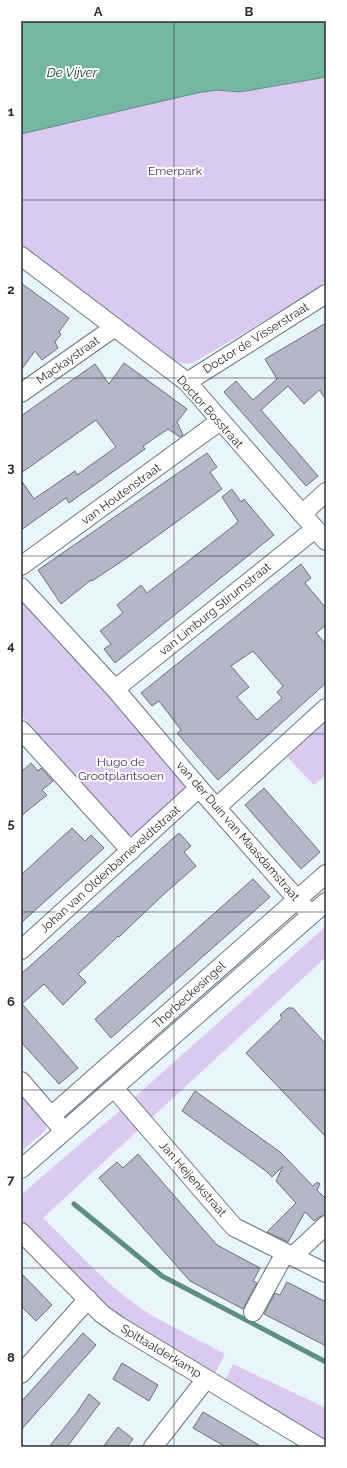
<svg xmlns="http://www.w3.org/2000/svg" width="347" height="1468" font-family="Raleway,sans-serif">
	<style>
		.green { fill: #dbc9ef }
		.water { fill: #76b7a4; stroke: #5f8e82 }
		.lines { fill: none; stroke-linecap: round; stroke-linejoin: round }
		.stream { stroke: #5f8e82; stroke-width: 5 }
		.building { fill: #b4b8c6; stroke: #6c6f7c; fill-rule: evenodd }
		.minor-casing { stroke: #6b7881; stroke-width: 20 }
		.minor { stroke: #fff; stroke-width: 18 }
		.grid { fill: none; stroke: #292e32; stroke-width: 1; stroke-opacity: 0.55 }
		.labels { text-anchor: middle; stroke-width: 4; stroke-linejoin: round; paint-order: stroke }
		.park-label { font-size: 12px; fill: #4d2e69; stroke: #fff }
		.street-label { font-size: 12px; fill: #292e32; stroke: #fff }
		.water-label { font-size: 13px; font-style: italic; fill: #103028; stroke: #fff }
		.neatline { fill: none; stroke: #292e32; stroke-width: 1.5 }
		.grid-label { font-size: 13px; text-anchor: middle; font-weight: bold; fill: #292e32 }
	</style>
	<rect width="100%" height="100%" fill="#e9f5fd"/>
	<path class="green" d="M21,21H326V284L195,362C186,365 181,364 172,360L21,248Z
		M21,594L181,776L185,784L182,793L137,834L131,835L124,832L21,715Z
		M326,721V775L314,785L287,757Z
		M326,926V957L43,1218C75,1249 105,1284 142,1309C168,1326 198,1339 225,1354L213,1377L125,1325L21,1224V1195L68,1154L116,1114Z
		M21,1088L46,1124V1130L21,1152Z
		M233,1364L326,1408V1444L224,1383Z"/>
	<path class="water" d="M21,21H326V77L240,92L217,90L197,93L21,134Z"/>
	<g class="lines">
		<path class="stream" d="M74,1204L162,1276L326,1362"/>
	</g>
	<path class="building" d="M21,283L69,318L59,332L61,334L55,342L58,348L42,360L35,351L21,370Z
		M326,323V399L319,390L304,404L288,386L261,410L318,476L306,486L224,392L236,381L253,400L277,379L265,359Z
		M124,363L187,409L177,422L183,435L180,437L168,429L143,446L145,449L69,503L66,498L21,530V480L34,499L75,471L77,475L116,447L96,420L21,473V416L95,364L109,384Z
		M207,453L217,467L210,472L222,489L128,557L92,581L91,580L61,604L38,570Z
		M232,489L241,502L244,499L274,535L115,663L104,649L111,644L100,631L123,613L117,605L141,585L147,593L236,524L238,521L222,497Z
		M301,564L311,578L305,583L326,608V625L316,633L326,644V683L218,780L177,733L181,730L159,701L152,706L141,693ZM253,651L283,686L277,692L282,698L257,720L237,697L249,687L231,666Z
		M31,763L38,771L41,768L53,781L42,790L47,795L21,816V772Z
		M264,788L320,852L301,869L245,805Z
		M72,828L85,841L91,835L104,848L21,923V875Z
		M179,833L191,846L184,852L196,866L163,895L119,937L118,936L113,941L78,974L86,982L63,1005L44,984L22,1004L78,1068L59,1084L21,1042V974Z
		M253,879L270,897L111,1038L95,1019Z
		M288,1008H293L326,1044V1137L246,1053L282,1018L280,1015Z
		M195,1091L280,1152L313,1186L317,1182L320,1184L317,1190L326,1199V1215L319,1217L314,1221L305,1212L288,1242L267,1232L296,1203L276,1181L283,1166L272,1177L266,1171L182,1111Z
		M138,1154L217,1245L260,1268L253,1281L257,1283L243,1309L190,1281L99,1178L117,1162L123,1168Z
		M21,1273L52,1305L36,1321L21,1306Z
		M287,1282L326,1302V1346L264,1314L275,1293L280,1295Z
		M83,1333L96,1345L21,1430V1402Z
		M122,1363L158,1385L149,1401L113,1379Z
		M89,1394L100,1403L67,1447H49L77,1412Z
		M203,1412L227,1426L262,1447H226L205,1435L193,1428Z
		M118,1427L133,1439L127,1447H103Z"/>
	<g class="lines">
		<g class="minor-casing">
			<path id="minor" d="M21,256L187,382L326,541
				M187,382L326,294
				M21,393L115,327
				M302,514L326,492
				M21,566L220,421
				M21,587L115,689L199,788L311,915
				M115,689L315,529
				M21,730L131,851
				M217,807L326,708
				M21,950L199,788
				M21,1081L58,1124
				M114,1088L234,1227L326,1273
				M51,1116L326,874
				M21,1169L326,902
				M21,1232L102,1314L119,1326L319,1447
				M293,1256L326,1225
				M253,1312L285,1253
				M21,1374L88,1299
				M153,1447L206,1379"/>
		</g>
		<use href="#minor" class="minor"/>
	</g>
	<path class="grid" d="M174,21V1447M21,200H326M21,378H326M21,556H326M21,734H326M21,912H326M21,1090H326M21,1268H326"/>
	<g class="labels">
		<g class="park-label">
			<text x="175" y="175">Emerpark</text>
			<text x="121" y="766">Hugo de<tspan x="121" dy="14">Grootplantsoen</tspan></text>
		</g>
		<g class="street-label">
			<text transform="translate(256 338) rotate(-32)" y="4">Doctor de Visserstraat</text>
			<text transform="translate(68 360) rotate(-35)" y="4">Mackaystraat</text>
			<text transform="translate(210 412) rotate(48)" y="4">Doctor Bosstraat</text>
			<text transform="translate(121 494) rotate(-36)" y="4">van Houtenstraat</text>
			<text transform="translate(215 609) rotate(-39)" y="4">van Limburg Stirumstraat</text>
			<text transform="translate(238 831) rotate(49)" y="4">van der Duin van Maasdamstraat</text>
			<text transform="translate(110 869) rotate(-42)" y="4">Johan van Oldenbarneveldtstraat</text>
			<text transform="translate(189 995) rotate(-42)" y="4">Thorbeckesingel</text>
			<text transform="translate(193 1179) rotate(49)" y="4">Jan Heijenkstraat</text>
			<text transform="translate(161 1351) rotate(31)" y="4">Spittaalderkamp</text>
		</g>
		<g class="water-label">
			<text x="72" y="77">De Vijver</text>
		</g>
	</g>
	<rect width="347" height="1468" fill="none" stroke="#ffffff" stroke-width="44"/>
	<rect x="22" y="22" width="303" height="1424" class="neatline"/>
	<g class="grid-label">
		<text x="98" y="16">A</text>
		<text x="249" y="16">B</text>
		<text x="11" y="116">1</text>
		<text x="11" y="294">2</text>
		<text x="11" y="472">3</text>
		<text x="11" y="650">4</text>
		<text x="11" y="828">5</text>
		<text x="11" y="1006">6</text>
		<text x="11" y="1184">7</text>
		<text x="11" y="1362">8</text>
	</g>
</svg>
